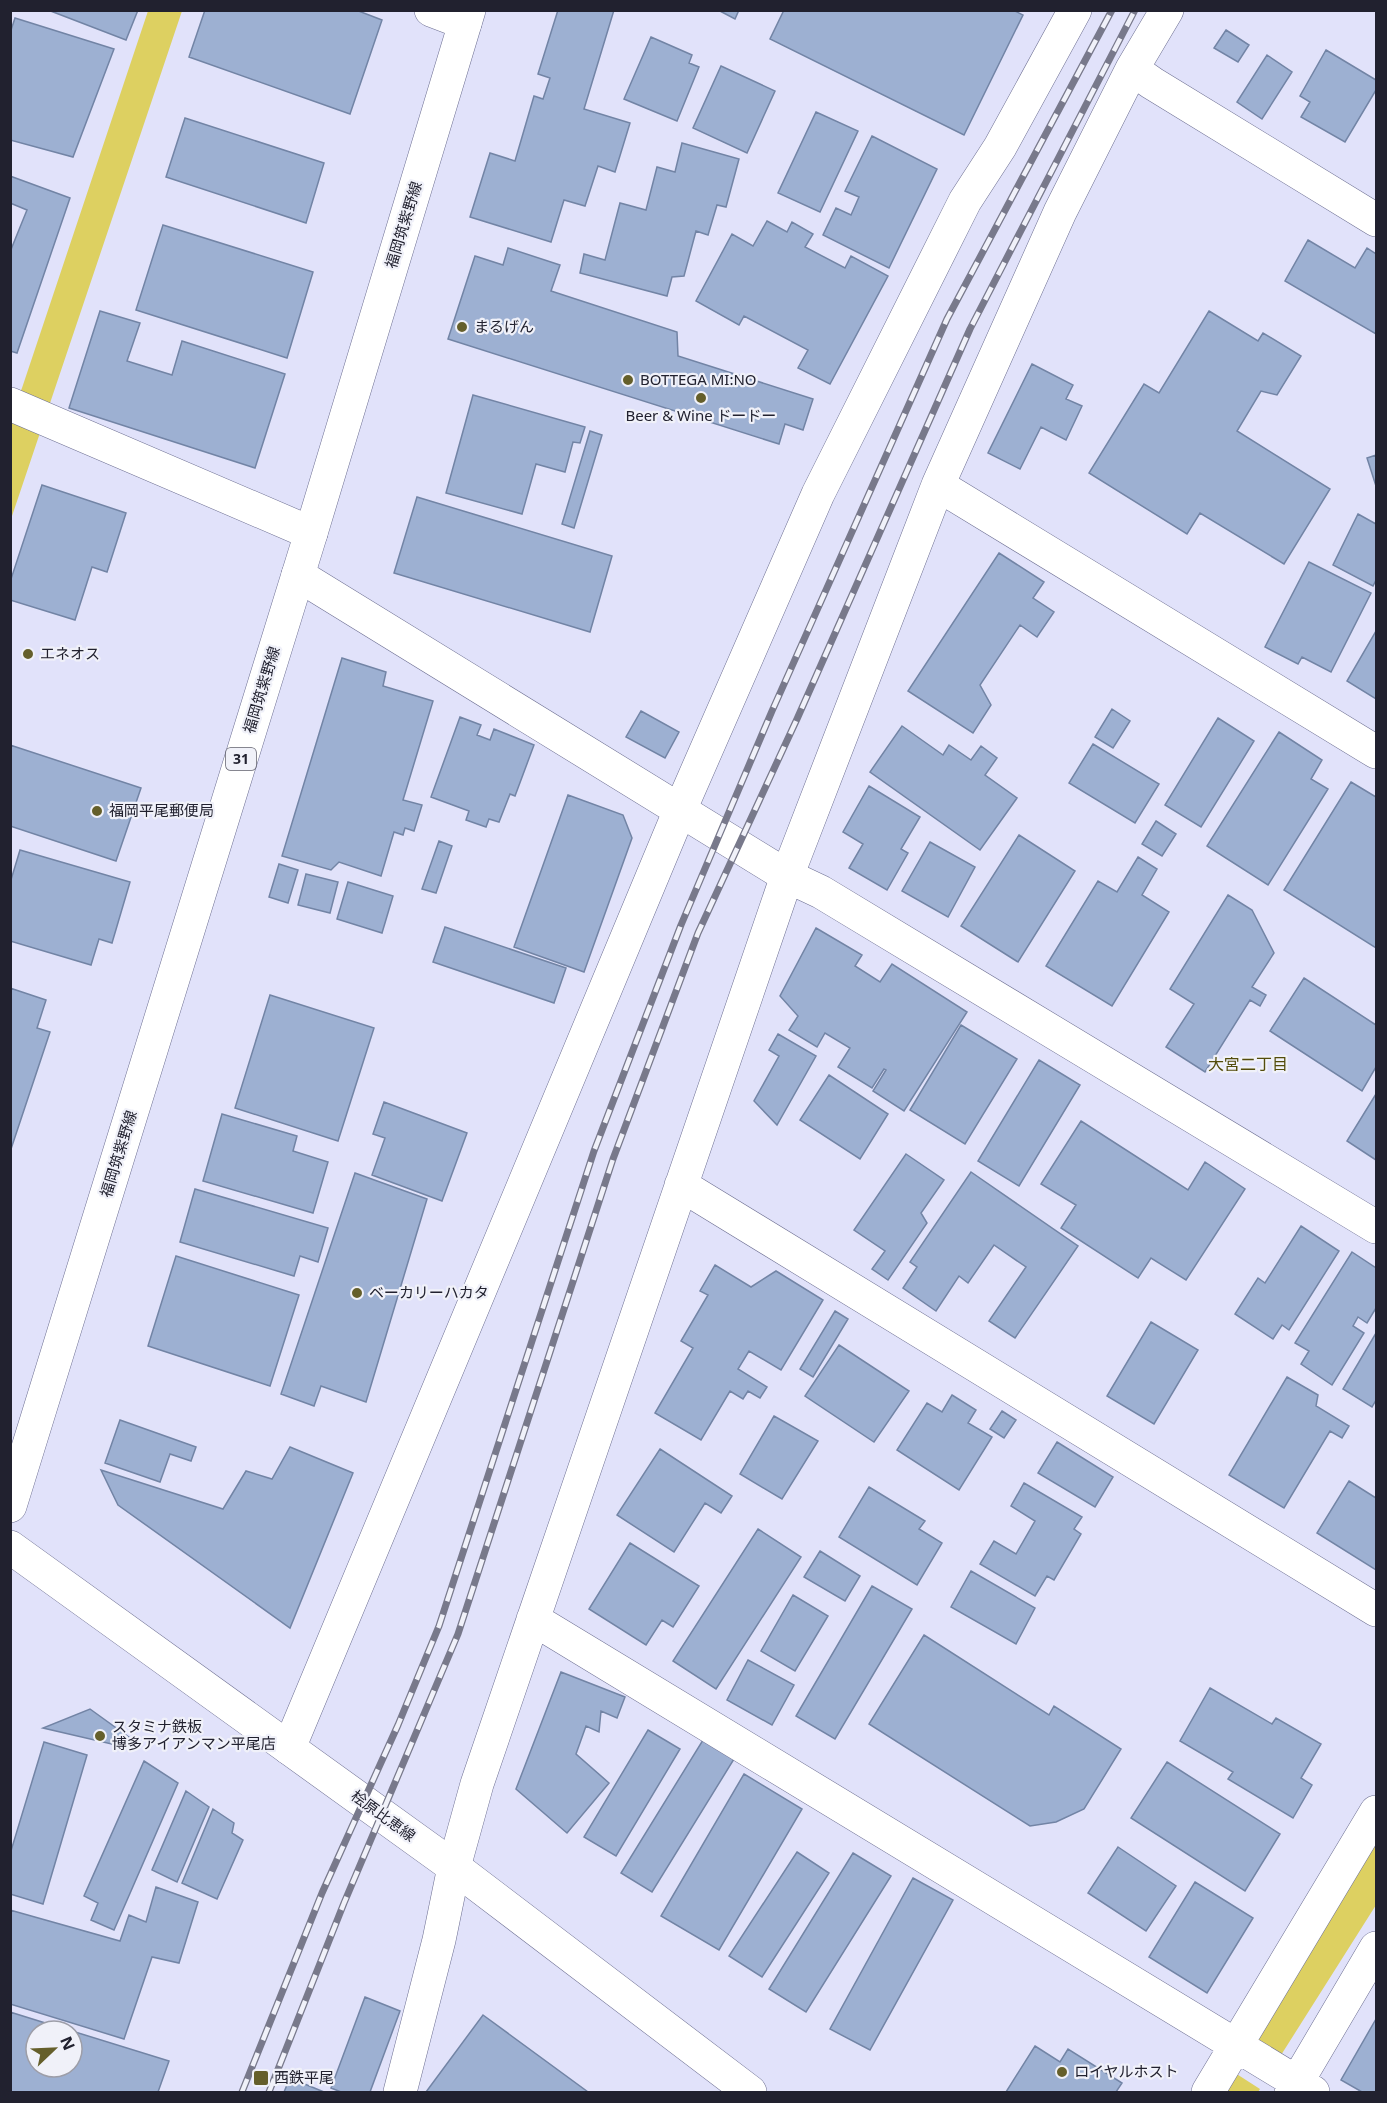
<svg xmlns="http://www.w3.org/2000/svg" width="1387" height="2103" font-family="'Noto Sans','Noto Sans JP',sans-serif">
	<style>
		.water { fill: #ddd061 }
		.building { fill: #9db0d2; stroke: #7284a5; stroke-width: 1.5 }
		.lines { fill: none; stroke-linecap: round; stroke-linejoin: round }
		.minor-casing { stroke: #6d6f92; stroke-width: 34 }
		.major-casing { stroke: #6d6f92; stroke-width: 34 }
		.minor { stroke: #fff; stroke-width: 33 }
		.major { stroke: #fff; stroke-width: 33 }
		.rail-casing { stroke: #78798b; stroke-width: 7 }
		.rail { stroke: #f0f1f9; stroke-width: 4.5; stroke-dasharray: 14; stroke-linecap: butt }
		.poi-dot { fill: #655f2b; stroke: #f0f1f9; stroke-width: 2 }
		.labels { text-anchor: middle; stroke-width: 4.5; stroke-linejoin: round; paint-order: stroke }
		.shield { fill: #f0f1f9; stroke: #5f5f6c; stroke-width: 1.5 }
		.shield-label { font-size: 14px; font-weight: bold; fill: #21212f }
		.street-label { font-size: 15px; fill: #21212f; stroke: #f0f1f9 }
		.poi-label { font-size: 15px; fill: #21212f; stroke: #f0f1f9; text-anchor: start }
		.neighbourhood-label { font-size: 16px; fill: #534c0b; stroke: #f0f1f9 }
	</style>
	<rect width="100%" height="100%" fill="#e1e2fa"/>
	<path class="water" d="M148,11H182L11,519V413L22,388Z
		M1376,1842V1905L1276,2063L1248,2045Z
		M1232,2071L1260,2089L1258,2092H1218Z"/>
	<path class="building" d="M48,10H138L126,40Z
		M205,10H356L382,20L350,114L189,57Z
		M558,10H614L584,109L630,123L615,172L598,166L585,206L564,200L551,242L470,217L490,153L515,161L534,96L543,99L550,78L538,74Z
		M718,10H739L735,19Z
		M784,10H1013L1023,15L964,135L770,39Z
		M15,18L114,49L73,157L10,140V33Z
		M1226,30L1249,45L1238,62L1214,48Z
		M651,37L692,55L689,63L699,67L677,121L624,99Z
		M1326,50L1376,80V90L1345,142L1301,117L1310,102L1300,96Z
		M1267,55L1292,72L1262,119L1237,102Z
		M721,66L775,91L747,153L693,128Z
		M816,112L858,131L820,212L778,193Z
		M185,118L324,163L306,223L166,177Z
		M872,136L937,169L889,268L823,235L836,208L851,215L859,197L845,191Z
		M682,143L739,159L726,207L717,205L708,235L696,231L684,276L672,277L667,296L580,273L584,254L605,260L620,203L646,210L657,167L675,172Z
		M10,176L70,198L17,353L10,351V252L27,210L10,203Z
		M767,221L787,232L792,222L813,234L805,247L845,268L851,256L888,276L830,384L798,368L808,350L744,316L739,325L696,301L732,234L753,246Z
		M163,225L313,272L287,358L136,310Z
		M1308,240L1355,268L1367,248L1376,254V334L1285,281Z
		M508,248L560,265L551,291L677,332L678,356L813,399L803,430L785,424L779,444L448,339L475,256L503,265Z
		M100,311L140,323L127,361L172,375L182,341L285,374L255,468L69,408Z
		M1209,311L1258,341L1263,333L1301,356L1277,395L1261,391L1237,431L1330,489L1284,564L1200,513L1187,534L1089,473L1144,384L1159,393Z
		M1032,364L1073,385L1066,399L1082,406L1066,440L1041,427L1020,469L988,453Z
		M473,395L585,427L580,443L573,442L565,472L536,464L522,514L446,493Z
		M590,431L602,435L574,528L562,524Z
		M1376,455V486L1367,458Z
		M42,485L126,513L107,572L92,567L75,620L10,600V582Z
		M417,497L612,556L590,632L394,573Z
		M1358,514L1376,524V580L1373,586L1333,565Z
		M999,553L1044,582L1033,598L1054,612L1037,637L1020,625L980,685L991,705L973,733L908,691Z
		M1309,562L1371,593L1331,672L1302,657L1298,664L1265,647Z
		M1376,631V699L1347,681Z
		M342,658L386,672L383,686L433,701L403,800L422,805L414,831L405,828L403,835L394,832L381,876L339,862L331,870L282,856Z
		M1112,709L1130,721L1113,748L1095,737Z
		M641,711L679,732L665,758L626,737Z
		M460,717L481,725L477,735L490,740L494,729L534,745L515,796L510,794L499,822L489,819L486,827L466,820L469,811L431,797Z
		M1218,718L1254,741L1201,827L1165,805Z
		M902,726L943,755L949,745L971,760L981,746L997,758L985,775L1017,798L980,850L870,772Z
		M1279,732L1322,760L1311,779L1328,789L1268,885L1207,846Z
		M1093,744L1159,784L1135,823L1069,783Z
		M10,745L141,788L116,861L10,826Z
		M1351,782L1376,797V948L1284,890Z
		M869,786L920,817L901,849L908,853L887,890L849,868L863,844L843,832Z
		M568,795L623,815L632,838L584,972L514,947Z
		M1156,821L1176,834L1162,856L1142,844Z
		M1019,835L1075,871L1018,962L961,926Z
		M439,841L452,846L436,893L422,889Z
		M930,842L975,867L948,917L902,891Z
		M20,850L130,882L112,943L99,939L91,965L10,941V883Z
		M1138,857L1157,869L1142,895L1169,912L1112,1006L1046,966L1098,881L1117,892Z
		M279,864L298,870L288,903L269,897Z
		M306,874L338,882L330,913L298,905Z
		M348,882L393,896L382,933L337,919Z
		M1228,895L1252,910L1274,953L1252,987L1266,995L1260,1006L1250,1000L1205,1072L1166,1047L1194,1004L1170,989Z
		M445,927L566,968L554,1003L433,962Z
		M816,928L862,955L855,966L880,982L892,964L967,1012L904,1111L873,1091L886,1070L884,1069L872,1088L838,1067L850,1048L825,1033L817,1047L789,1030L798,1016L780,996Z
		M1304,978L1376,1025V1067L1362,1091L1270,1031Z
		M10,988L46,1000L37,1028L50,1032L10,1152Z
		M270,995L374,1028L338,1141L235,1108Z
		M961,1025L1017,1059L965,1144L910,1110Z
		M778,1034L816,1056L777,1125L754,1101L779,1056L769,1050Z
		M1039,1060L1080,1085L1019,1186L978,1161Z
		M829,1075L888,1114L860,1159L800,1120Z
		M1376,1094V1160L1347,1141Z
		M384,1102L467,1133L442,1201L372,1175L385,1138L373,1134Z
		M222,1114L297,1136L293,1151L328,1162L313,1213L203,1181Z
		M1081,1121L1188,1190L1205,1162L1245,1189L1186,1280L1151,1258L1138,1278L1061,1228L1076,1205L1041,1184Z
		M906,1154L944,1180L921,1213L927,1223L888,1280L872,1269L885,1251L854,1230Z
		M971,1172L1078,1246L1015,1338L989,1321L1026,1267L994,1245L968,1283L959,1276L936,1311L903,1288L917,1267L910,1262Z
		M355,1173L427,1199L366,1402L321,1386L314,1406L281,1394Z
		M195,1189L328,1228L318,1262L300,1256L294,1276L180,1242Z
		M1301,1226L1339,1251L1289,1330L1282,1325L1273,1339L1235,1314L1258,1278L1265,1283Z
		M1352,1252L1376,1268V1308L1367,1323L1358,1317L1353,1326L1364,1333L1332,1385L1301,1364L1309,1351L1295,1343Z
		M176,1256L299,1295L270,1386L148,1346Z
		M715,1265L751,1287L776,1271L823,1300L781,1370L749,1351L738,1369L767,1387L760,1398L748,1391L743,1399L730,1391L701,1440L655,1413L693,1348L681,1341L708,1295L700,1291Z
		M835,1311L848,1319L813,1377L800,1369Z
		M1151,1322L1198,1350L1154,1424L1107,1396Z
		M1376,1333V1400L1372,1407L1343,1389Z
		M839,1345L909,1391L874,1442L805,1396Z
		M1287,1377L1318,1395L1316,1406L1349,1426L1342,1438L1330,1431L1284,1508L1229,1475Z
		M952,1395L976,1410L968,1423L992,1437L959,1490L897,1450L927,1403L942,1412Z
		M1002,1411L1016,1420L1004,1438L990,1429Z
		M774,1416L818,1441L782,1499L740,1474Z
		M120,1420L196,1447L191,1461L170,1454L160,1482L105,1463Z
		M1057,1442L1113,1477L1095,1507L1038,1473Z
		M290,1447L353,1473L290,1628L118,1505L101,1470L223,1509L246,1471L272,1479Z
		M660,1449L732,1496L721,1513L705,1503L674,1552L617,1515Z
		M1349,1481L1376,1498V1570L1317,1533Z
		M1024,1483L1082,1517L1074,1529L1081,1534L1054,1580L1047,1576L1035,1596L980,1564L994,1541L1016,1554L1035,1521L1011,1506Z
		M869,1487L925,1521L919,1529L942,1543L917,1585L839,1537Z
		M758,1529L801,1557L716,1689L673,1661Z
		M630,1543L699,1586L673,1627L662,1620L646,1645L589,1609Z
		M820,1551L860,1576L845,1601L804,1577Z
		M971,1571L1035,1608L1016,1644L951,1607Z
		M872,1586L912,1609L835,1739L796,1716Z
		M793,1595L828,1616L795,1671L761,1651Z
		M924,1635L1049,1715L1054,1706L1121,1749L1084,1809L1056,1822L1030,1826L869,1724Z
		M748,1660L794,1685L772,1725L727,1700Z
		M561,1672L625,1697L617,1718L601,1711L599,1732L586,1726L576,1754L609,1783L567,1833L516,1789Z
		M1210,1688L1272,1724L1276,1718L1321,1744L1301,1778L1312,1785L1293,1818L1228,1779L1233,1772L1180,1741Z
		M90,1709L137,1743L133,1749L43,1728Z
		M648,1730L680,1749L616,1856L584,1837Z
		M703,1740L734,1759L652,1892L621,1873Z
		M44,1742L87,1755L43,1904L10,1894V1854Z
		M144,1761L178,1783L114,1930L91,1920L98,1903L84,1896Z
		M1167,1762L1280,1834L1245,1891L1131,1818Z
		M744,1774L802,1809L719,1950L661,1916Z
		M186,1791L209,1807L177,1882L152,1870Z
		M213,1809L234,1823L232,1833L243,1840L217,1899L182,1883Z
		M1118,1847L1176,1886L1146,1931L1088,1893Z
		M797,1852L829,1873L762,1977L729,1956Z
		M853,1853L891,1876L806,2012L769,1989Z
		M913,1878L953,1900L870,2050L830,2029Z
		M1195,1882L1253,1918L1207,1993L1149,1957Z
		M156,1887L198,1902L179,1963L152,1957L124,2039L10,2004V1910L120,1941L129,1915L146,1922Z
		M365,1997L400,2011L370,2092H341L331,2088Z
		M10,2012L71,2031H36V2067H72V2031L169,2061L158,2092H10Z
		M483,2015L588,2092H426Z
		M1376,2019V2092H1362L1341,2080Z
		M1035,2046L1060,2062L1068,2049L1122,2083L1116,2092H1006Z
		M290,2078L324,2092H284Z"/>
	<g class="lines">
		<g class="minor-casing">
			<path id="minor" d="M431,10L465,23
				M1132,69L1152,83L1376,220
				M10,404L311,533
				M938,485L1376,752
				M298,575L787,876L821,892L1376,1227
				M681,1185L1376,1610
				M533,1619L1313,2092
				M289,1748L680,810L818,494L965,201L1000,147L1075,10
				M400,2092L439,1940L454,1867L477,1784L787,876L938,485L1060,212L1132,69L1167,10
				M1208,2092L1376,1812
				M1291,2092L1376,1948"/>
		</g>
		<g class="major-casing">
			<path id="major" d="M10,1506L311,533L469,10
				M10,1547L454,1867L750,2092"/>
		</g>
		<use href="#minor" class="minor"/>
		<use href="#major" class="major"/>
		<g class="rail-casing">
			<path id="rail" d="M242,2092L322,1893L398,1725L439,1626L594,1151L681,925L772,711L947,319L1112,10
				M269,2092L344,1903L458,1634L613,1159L698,933L797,719L970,329L1135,10"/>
		</g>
		<use href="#rail" class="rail"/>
	</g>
	<g class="poi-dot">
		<circle cx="462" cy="327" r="6"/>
		<circle cx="628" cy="380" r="6"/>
		<circle cx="701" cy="398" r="6"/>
		<circle cx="28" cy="654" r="6"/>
		<circle cx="97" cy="811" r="6"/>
		<circle cx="357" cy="1293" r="6"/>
		<circle cx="100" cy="1736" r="6"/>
		<circle cx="1062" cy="2072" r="6"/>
		<rect x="253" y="2070" width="16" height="16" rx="3"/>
	</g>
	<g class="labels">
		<rect class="shield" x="226" y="748" width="30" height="22" rx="4.5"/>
		<g class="shield-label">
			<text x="241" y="764">31</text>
		</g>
		<g class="street-label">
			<text transform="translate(404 225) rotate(-73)" y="5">福岡筑紫野線</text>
			<text transform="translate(262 690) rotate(-73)" y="5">福岡筑紫野線</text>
			<text transform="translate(119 1154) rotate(-73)" y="5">福岡筑紫野線</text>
			<text transform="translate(383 1816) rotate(36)" y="5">桧原比恵線</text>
		</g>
		<g class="poi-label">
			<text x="474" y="332">まるげん</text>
			<text x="640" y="385">BOTTEGA MI:NO</text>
			<text x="701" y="421" text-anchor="middle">Beer &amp; Wine ドードー</text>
			<text x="40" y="659">エネオス</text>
			<text x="109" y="816">福岡平尾郵便局</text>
			<text x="369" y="1298">ベーカリーハカタ</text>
			<text x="112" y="1732">スタミナ鉄板<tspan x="112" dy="17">博多アイアンマン平尾店</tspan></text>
			<text x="1074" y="2077">ロイヤルホスト</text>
			<text x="274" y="2083">西鉄平尾</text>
		</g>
		<g class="neighbourhood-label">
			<text x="1248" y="1070">大宮二丁目</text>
		</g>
	</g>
	<rect width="1387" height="2103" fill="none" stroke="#21212f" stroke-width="24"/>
	<g transform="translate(54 2049) rotate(67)"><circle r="28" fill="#f0f1f9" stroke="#9d9ea8" stroke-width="1.5"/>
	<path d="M0-4.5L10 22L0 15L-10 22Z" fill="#655f2b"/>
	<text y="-9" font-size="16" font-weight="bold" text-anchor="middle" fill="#21212f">N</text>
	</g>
</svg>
